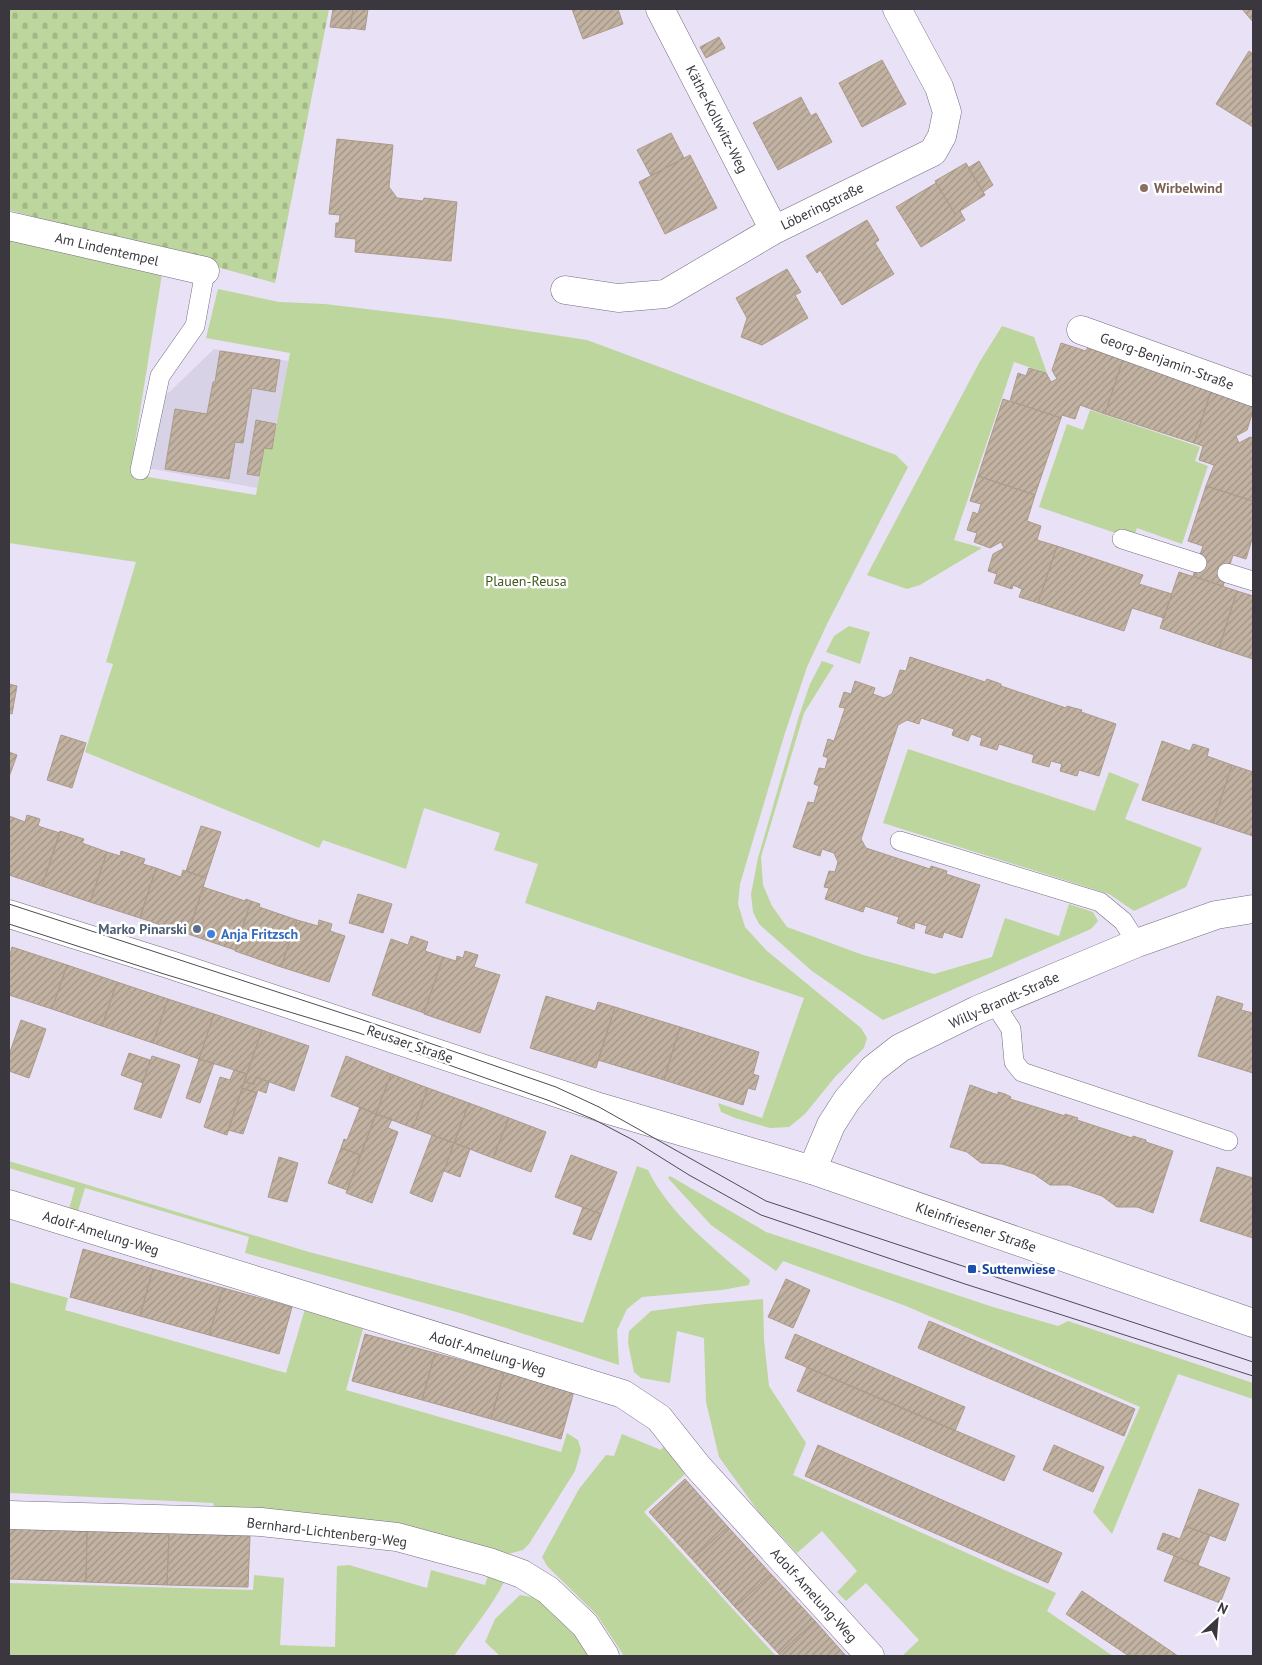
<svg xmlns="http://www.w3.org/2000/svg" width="1262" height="1665" font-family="'PT Sans',sans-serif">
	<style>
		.commercial { fill: #d7d2e6 }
		.green { fill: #bdd69d }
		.cemetery { fill: url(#cemetery-stones) }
		.building { fill: url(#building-hatch); stroke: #ab9b8b }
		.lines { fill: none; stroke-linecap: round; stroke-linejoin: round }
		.lane-casing { stroke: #756d80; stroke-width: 20 }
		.street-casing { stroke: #756d80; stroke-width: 29 }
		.secondary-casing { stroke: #756d80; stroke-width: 29 }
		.lane { stroke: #fff; stroke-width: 19 }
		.street { stroke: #fff; stroke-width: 28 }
		.secondary { stroke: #fff; stroke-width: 28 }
		.tram { stroke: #4e4b54; stroke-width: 1 }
		.education-dot { fill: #8d6e63; stroke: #fff; stroke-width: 2 }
		.service-dot { fill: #5c6f8a; stroke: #fff; stroke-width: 2 }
		.shop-dot { fill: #3f7fe0; stroke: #fff; stroke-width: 2 }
		.transit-dot { fill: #1a4fb4; stroke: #fff; stroke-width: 2 }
		.labels { text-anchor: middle; stroke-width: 5; stroke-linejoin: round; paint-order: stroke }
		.street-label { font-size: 14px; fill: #3a373f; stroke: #fff }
		.education-label { font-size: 14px; font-weight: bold; fill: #785e54; stroke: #fff; text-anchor: start }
		.park-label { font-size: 14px; fill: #42591c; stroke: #fff }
		.service-label { font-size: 14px; font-weight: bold; fill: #4e5e75; stroke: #fff; text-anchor: end }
		.shop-label { font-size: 14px; font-weight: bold; fill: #366cbe; stroke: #fff; text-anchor: start }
		.transit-label { font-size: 14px; font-weight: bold; fill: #164399; stroke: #fff; text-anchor: start }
	</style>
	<defs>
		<pattern id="cemetery-stones" width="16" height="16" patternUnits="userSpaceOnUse" patternTransform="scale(1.25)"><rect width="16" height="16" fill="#bdd69d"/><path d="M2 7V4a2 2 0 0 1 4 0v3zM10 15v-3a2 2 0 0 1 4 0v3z" fill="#a3b888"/></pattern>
		<pattern id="building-hatch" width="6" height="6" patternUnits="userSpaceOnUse" patternTransform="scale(1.25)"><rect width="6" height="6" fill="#c2b2a2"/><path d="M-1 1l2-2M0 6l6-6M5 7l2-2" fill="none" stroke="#9f9285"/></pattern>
	</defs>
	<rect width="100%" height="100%" fill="#e9e1f6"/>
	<path class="commercial" d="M214,349L289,361L272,449L264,448L257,488L147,468L159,402Z"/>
	<path class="green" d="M9,237L162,274L130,474L256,495L264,448L272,449L290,353L206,338L218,289L279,302L325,304L449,319L587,340L896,455L908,467L828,622L807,667L784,736L740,884L738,904L745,927L767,951L861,1028L867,1038L864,1048L835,1077L805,1114L789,1127L770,1128L735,1118L721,1112L718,1103L762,1118L804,998L525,903L538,864L494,850L500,833L424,808L406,869L323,840L319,848L85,752L113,664L106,662L136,562L9,543Z
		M1002,326L1034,337L1047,373L1014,362L954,540L982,548L920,585L907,589L867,575L979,363Z
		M1090,410L1200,447L1195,461L1208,466L1182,544L1137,528L1133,539L1039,507L1067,424L1083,430Z
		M849,626L870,632L860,664L826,652L834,636Z
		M822,661L834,665L804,713L761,857L763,885L772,906L787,927L863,955L934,974L992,957L1005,918L1059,936L1069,904L1093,912L1098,921L1091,929L883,1020L812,971L759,924L753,912L751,894L758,858L799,716L810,684Z
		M908,749L1095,811L1109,772L1139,784L1125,819L1202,848L1186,887L1134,911L1109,894L883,823Z
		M9,1161L309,1252L583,1323L637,1166L648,1170C669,1214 714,1248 750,1280L749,1285L722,1290L642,1297L627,1309L617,1330L619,1365L460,1313L245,1253L249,1237L85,1188L78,1211L69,1209L75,1188L9,1168Z
		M670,1176L766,1232L993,1307L1058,1326L1068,1321L1253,1383V1399L1178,1374L1112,1534L1093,1512L1140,1407L906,1306L783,1261L776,1271L711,1225L668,1178Z
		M9,1282L68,1298L65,1310L286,1373L305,1309L363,1329L346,1390L561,1452L567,1433L578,1440L581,1450L575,1471L529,1544L523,1550L508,1554L216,1513L213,1503L9,1493Z
		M763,1299L764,1340L769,1386L806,1443L793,1475L1056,1593L1047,1611L1113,1656H902L919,1640L866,1583L846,1601L837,1592L857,1571L822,1531L797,1553L758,1511L719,1457L706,1402L704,1338L677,1331L670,1383L641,1378L634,1372L628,1343L629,1331L651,1311L706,1304Z
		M622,1434L661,1450L665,1444L685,1474L644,1512L776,1656H624L597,1615L547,1566L542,1557L579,1489L606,1455L614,1456Z
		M349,1565L427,1588L431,1570L485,1585L488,1575L504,1582C491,1608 470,1632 454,1656H9V1583L253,1590L254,1575L284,1578L280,1645L335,1647L337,1566Z
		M520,1595L537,1598L575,1628L594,1656H498L499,1655L485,1642L495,1619Z"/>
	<path class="cemetery" d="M9,9H329L275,283L9,210Z"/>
	<path class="building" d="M333,9H353L350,29L330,27Z
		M353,9H368L365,30L350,28Z
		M572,9H618L623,24L583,39Z
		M1242,9H1253V22Z
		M719,37L725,48L706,58L700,47Z
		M1249,51L1253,54V127L1216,104Z
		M882,60L906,104L862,127L839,83Z
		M801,97L811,116L816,113L832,142L778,170L753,123Z
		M671,133L684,158L651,176L637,150Z
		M337,139L393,145L389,187L397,198L423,201L424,198L457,202L451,261L355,252L356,239L335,237L336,223H339L340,215L329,214Z
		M690,155L717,208L665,234L639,182Z
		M979,161L993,185L983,192L968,168Z
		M966,163L985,195L955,214L935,181Z
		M936,183L955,214L960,211L965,220L921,247L896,207Z
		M867,220L879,240L875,243L894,274L842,305L820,270L817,273L806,256Z
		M787,269L801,292L795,295L808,318L762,345L741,337L747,318L736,298Z
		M1061,343L1086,351L1089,344L1124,356L1105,414L1080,405L1075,419L1062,415L1061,418L1010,401L1018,373L1026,376L1029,368L1046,373L1051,382L1057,379L1052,370Z
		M220,351L280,360L275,392L252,388L243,443L235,442L229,479L165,469L175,409L207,414L213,382H215Z
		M1124,356L1213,385L1194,443L1105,414Z
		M1213,385L1253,405V411L1247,430L1236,436L1239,443L1250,437L1253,438V501L1206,486L1214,465L1199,460L1203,446L1194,443Z
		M1003,399L1061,418L1035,495L978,476Z
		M256,420L276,424L272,449L264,448L259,476L247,474Z
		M978,476L1035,495L1027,521L1041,526L1037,540L1057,546L1038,603L1019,597L1022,589L1013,585L1012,589L994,583L997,574L988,571L993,554L1004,548L1001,542L990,548L974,542L977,533L967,530L973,512L978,514L981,504L970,501Z
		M1206,486L1253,501V536L1246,559L1233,555L1223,586L1193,576L1203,546L1188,541Z
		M1057,546L1143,575L1139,584L1172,594L1164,618L1132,608L1124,631L1038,603Z
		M1179,572L1237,591L1219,648L1160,628Z
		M1237,591L1253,596V659L1219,648Z
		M910,657L985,682L987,679L1001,684V686L1066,708L1067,706L1074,708L1082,710L1081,712L1116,724L1099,776L1079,770L1077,776L1060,771L1062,764L1051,761L1049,767L1032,762L1034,755L999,744L997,750L980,745L982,738L971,734L968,741L952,735L954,729L921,718L919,724L907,720L898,725L861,839L866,848L930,869L931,866L947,871L946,874L980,885L962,938L944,932L942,938L925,933L927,926L915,922L914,929L897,923L899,917L865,906L863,912L825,899L829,888L824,887L829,871L835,872L838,862L834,853L822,849L820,856L793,847L808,802L814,803L819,786L814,784L819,768L825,769L828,758L823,756L828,739L834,741L845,708L839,707L844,692L851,694L855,681L875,688L873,694L884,698L892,694L900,670L906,671Z
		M9,684L17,686L12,714L9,713Z
		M61,735L86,743L72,788L47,780Z
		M1162,741L1190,751L1193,744L1209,749L1207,756L1232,765L1213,823L1142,800Z
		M9,752L17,755L9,777Z
		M1232,765L1253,772V836L1213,823Z
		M27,815L40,819L38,826L60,833L42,886L9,875V816L25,822Z
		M201,826L221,832L206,878L186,871Z
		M60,831L84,839L82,843L107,852L90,902L42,886Z
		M121,851L145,859L143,864L156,868L140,918L90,902L107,852L120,856Z
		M156,868L181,877L183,870L206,878L188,934L140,918Z
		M203,887L245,901L246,899L251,901L235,950L188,934Z
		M358,894L392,904L383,933L349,923Z
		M251,901L260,904L259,907L297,920L281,967L235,951Z
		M297,920L318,926L319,920L332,924L330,931L345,936L329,982L281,967Z
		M411,936L428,942L425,951L443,957L424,1013L372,995L391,939L408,945Z
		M12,947L67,965L52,1009L9,995V958Z
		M465,951L478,955L474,967L500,975L480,1033L424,1014L443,957L456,961L457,956L463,958Z
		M67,965L117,982L102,1026L52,1009Z
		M117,982L168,999L153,1043L102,1026Z
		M546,996L595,1011L598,1002L615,1007L596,1068L530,1048Z
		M1217,996L1243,1004L1241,1010L1253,1013V1073L1198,1056Z
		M168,999L214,1014L199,1059L153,1043Z
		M615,1007L680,1027L664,1080L598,1060Z
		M214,1014L262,1030L247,1074L199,1059Z
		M21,1020L46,1029L29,1078L9,1071V1055Z
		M680,1027L759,1052L753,1074L759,1076L755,1090L748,1088L743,1105L664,1080Z
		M262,1030L309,1046L294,1091L256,1077L254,1084L244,1082Z
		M129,1053L150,1060L143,1083L121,1075Z
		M152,1056L180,1065L161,1118L134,1109Z
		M346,1056L391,1074L376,1114L331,1096Z
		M199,1059L214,1063L200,1103L186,1098Z
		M234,1070L247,1074L227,1135L204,1127L220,1077L230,1080Z
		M391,1074L428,1088L413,1128L376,1114Z
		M256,1077L269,1082L266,1093L258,1090L257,1093L242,1088L244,1082L254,1084Z
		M970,1085L998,1095V1092L1005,1094L1011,1097L1010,1099L1065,1116V1114L1078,1118L1077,1120L1132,1138L1133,1136L1139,1138L1146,1140V1142L1173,1151L1153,1213L1137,1207H1117L1102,1196L1069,1185H1050L1034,1174L1002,1164L981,1163L967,1152L950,1147Z
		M242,1088L257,1093L243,1134L228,1130Z
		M428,1088L469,1103L454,1143L413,1128Z
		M469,1103L509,1118L493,1158L454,1143Z
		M360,1107L376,1114L361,1155L341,1148L344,1139L347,1140Z
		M376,1114L392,1119L388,1128L398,1132L372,1203L346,1193Z
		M509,1118L546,1132L531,1172L493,1158Z
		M432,1135L454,1143L432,1202L410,1193Z
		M454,1143L470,1149L460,1177L444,1171Z
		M341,1148L361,1155L347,1190L328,1183Z
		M571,1155L617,1172L601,1214L555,1197Z
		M279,1157L298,1163L287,1202L268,1197Z
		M1217,1167L1253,1178V1238L1200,1221Z
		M583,1207L601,1214L591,1240L573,1234Z
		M83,1249L153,1269L140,1316L70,1297Z
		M153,1269L223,1288L209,1335L140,1316Z
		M786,1279L810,1290L793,1328L768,1317Z
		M223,1288L292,1307L279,1354L209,1335Z
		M929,1321L1135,1409L1124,1436L918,1348Z
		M365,1334L435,1353L422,1400L352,1381Z
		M795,1334L965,1407L955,1431L785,1358Z
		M435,1353L504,1372L491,1419L422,1400Z
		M807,1367L1015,1456L1004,1481L797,1391Z
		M504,1372L574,1391L561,1439L491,1419Z
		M818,1445L1062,1553L1048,1583L805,1476Z
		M1054,1445L1104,1467L1093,1492L1043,1470Z
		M685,1479L728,1527L692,1559L649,1512Z
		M1199,1489L1239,1504L1225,1541L1185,1526Z
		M1185,1526L1210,1535L1198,1565L1157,1549L1163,1533L1180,1539Z
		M728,1527L771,1574L735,1607L692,1559Z
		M9,1528L87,1531L86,1582L9,1579Z
		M87,1531L169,1533L167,1585L86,1582Z
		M169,1533L250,1536L248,1587L167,1585Z
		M1174,1556L1230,1578L1220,1603L1164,1581Z
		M771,1574L815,1621L779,1654L735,1607Z
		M1082,1591L1178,1656H1129L1066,1614Z
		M815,1621L846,1656H781L779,1654Z"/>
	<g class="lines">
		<g class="lane-casing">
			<path id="lane" d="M140,470L160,376L195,326L205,271
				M1122,539L1197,563
				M1227,573L1253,581
				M900,841L1100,902L1123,921L1137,943
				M994,1003L1011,1029L1014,1062L1022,1072L1228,1141"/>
		</g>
		<g class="street-casing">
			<path id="street" d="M660,9L774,230
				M9,226L205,271
				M565,290L618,298L665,294L774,230L933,152L942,136L947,112L939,87L897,9
				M1081,330L1253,392
				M812,1170L831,1125L847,1100L873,1069L900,1048L977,1010L1137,943L1216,915L1253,909
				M9,1204L623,1394L659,1418L698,1467L870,1656
				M9,1515L261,1522L397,1537L489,1562L522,1574L548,1590L585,1625L605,1656"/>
		</g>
		<g class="secondary-casing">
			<path id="secondary" d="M9,914L168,964L599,1107L812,1170L1253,1323"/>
		</g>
		<use href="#lane" class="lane"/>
		<use href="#street" class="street"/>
		<use href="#secondary" class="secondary"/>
		<path class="tram" d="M9,904L363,1020L556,1087L599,1107L766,1201L1253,1362
			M9,924L164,974L359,1033L550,1101L595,1120L633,1140L689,1175L761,1215L965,1284L1253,1376"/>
	</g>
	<circle class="education-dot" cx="1144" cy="188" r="5"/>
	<circle class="service-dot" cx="197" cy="929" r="5"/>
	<circle class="shop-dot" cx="211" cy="934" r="5"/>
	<rect class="transit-dot" x="967" y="1264" width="10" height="10" rx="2.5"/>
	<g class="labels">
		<g class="street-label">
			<text transform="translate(717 119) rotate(63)" y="5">Käthe-Kollwitz-Weg</text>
			<text transform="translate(822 206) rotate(-26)" y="5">Löberingstraße</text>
			<text transform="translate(107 249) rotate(13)" y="5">Am Lindentempel</text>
			<text transform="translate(1167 361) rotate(20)" y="5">Georg-Benjamin-Straße</text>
			<text transform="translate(1004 1000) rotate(-24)" y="5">Willy-Brandt-Straße</text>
			<text transform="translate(410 1044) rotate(19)" y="5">Reusaer Straße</text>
			<text transform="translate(976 1227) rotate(19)" y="5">Kleinfriesener Straße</text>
			<text transform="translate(101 1233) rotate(17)" y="5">Adolf-Amelung-Weg</text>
			<text transform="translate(488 1353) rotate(17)" y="5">Adolf-Amelung-Weg</text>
			<text transform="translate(327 1532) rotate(7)" y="5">Bernhard-Lichtenberg-Weg</text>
			<text transform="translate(814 1595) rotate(48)" y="5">Adolf-Amelung-Weg</text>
		</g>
		<g class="education-label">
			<text x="1154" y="193">Wirbelwind</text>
		</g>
		<g class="park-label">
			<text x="526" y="586">Plauen-Reusa</text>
		</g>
		<g class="service-label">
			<text x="187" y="934">Marko Pinarski</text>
		</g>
		<g class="shop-label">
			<text x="221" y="939">Anja Fritzsch</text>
		</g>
		<g class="transit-label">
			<text x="982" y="1274">Suttenwiese</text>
		</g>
	</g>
	<rect width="1262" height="1665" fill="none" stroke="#3a373f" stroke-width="20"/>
	<g transform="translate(1217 1620) rotate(26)" stroke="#ffffff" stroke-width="4" paint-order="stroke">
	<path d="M0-4L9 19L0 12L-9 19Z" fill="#3a373f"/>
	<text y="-8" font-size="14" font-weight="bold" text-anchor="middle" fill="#3a373f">N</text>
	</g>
</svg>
